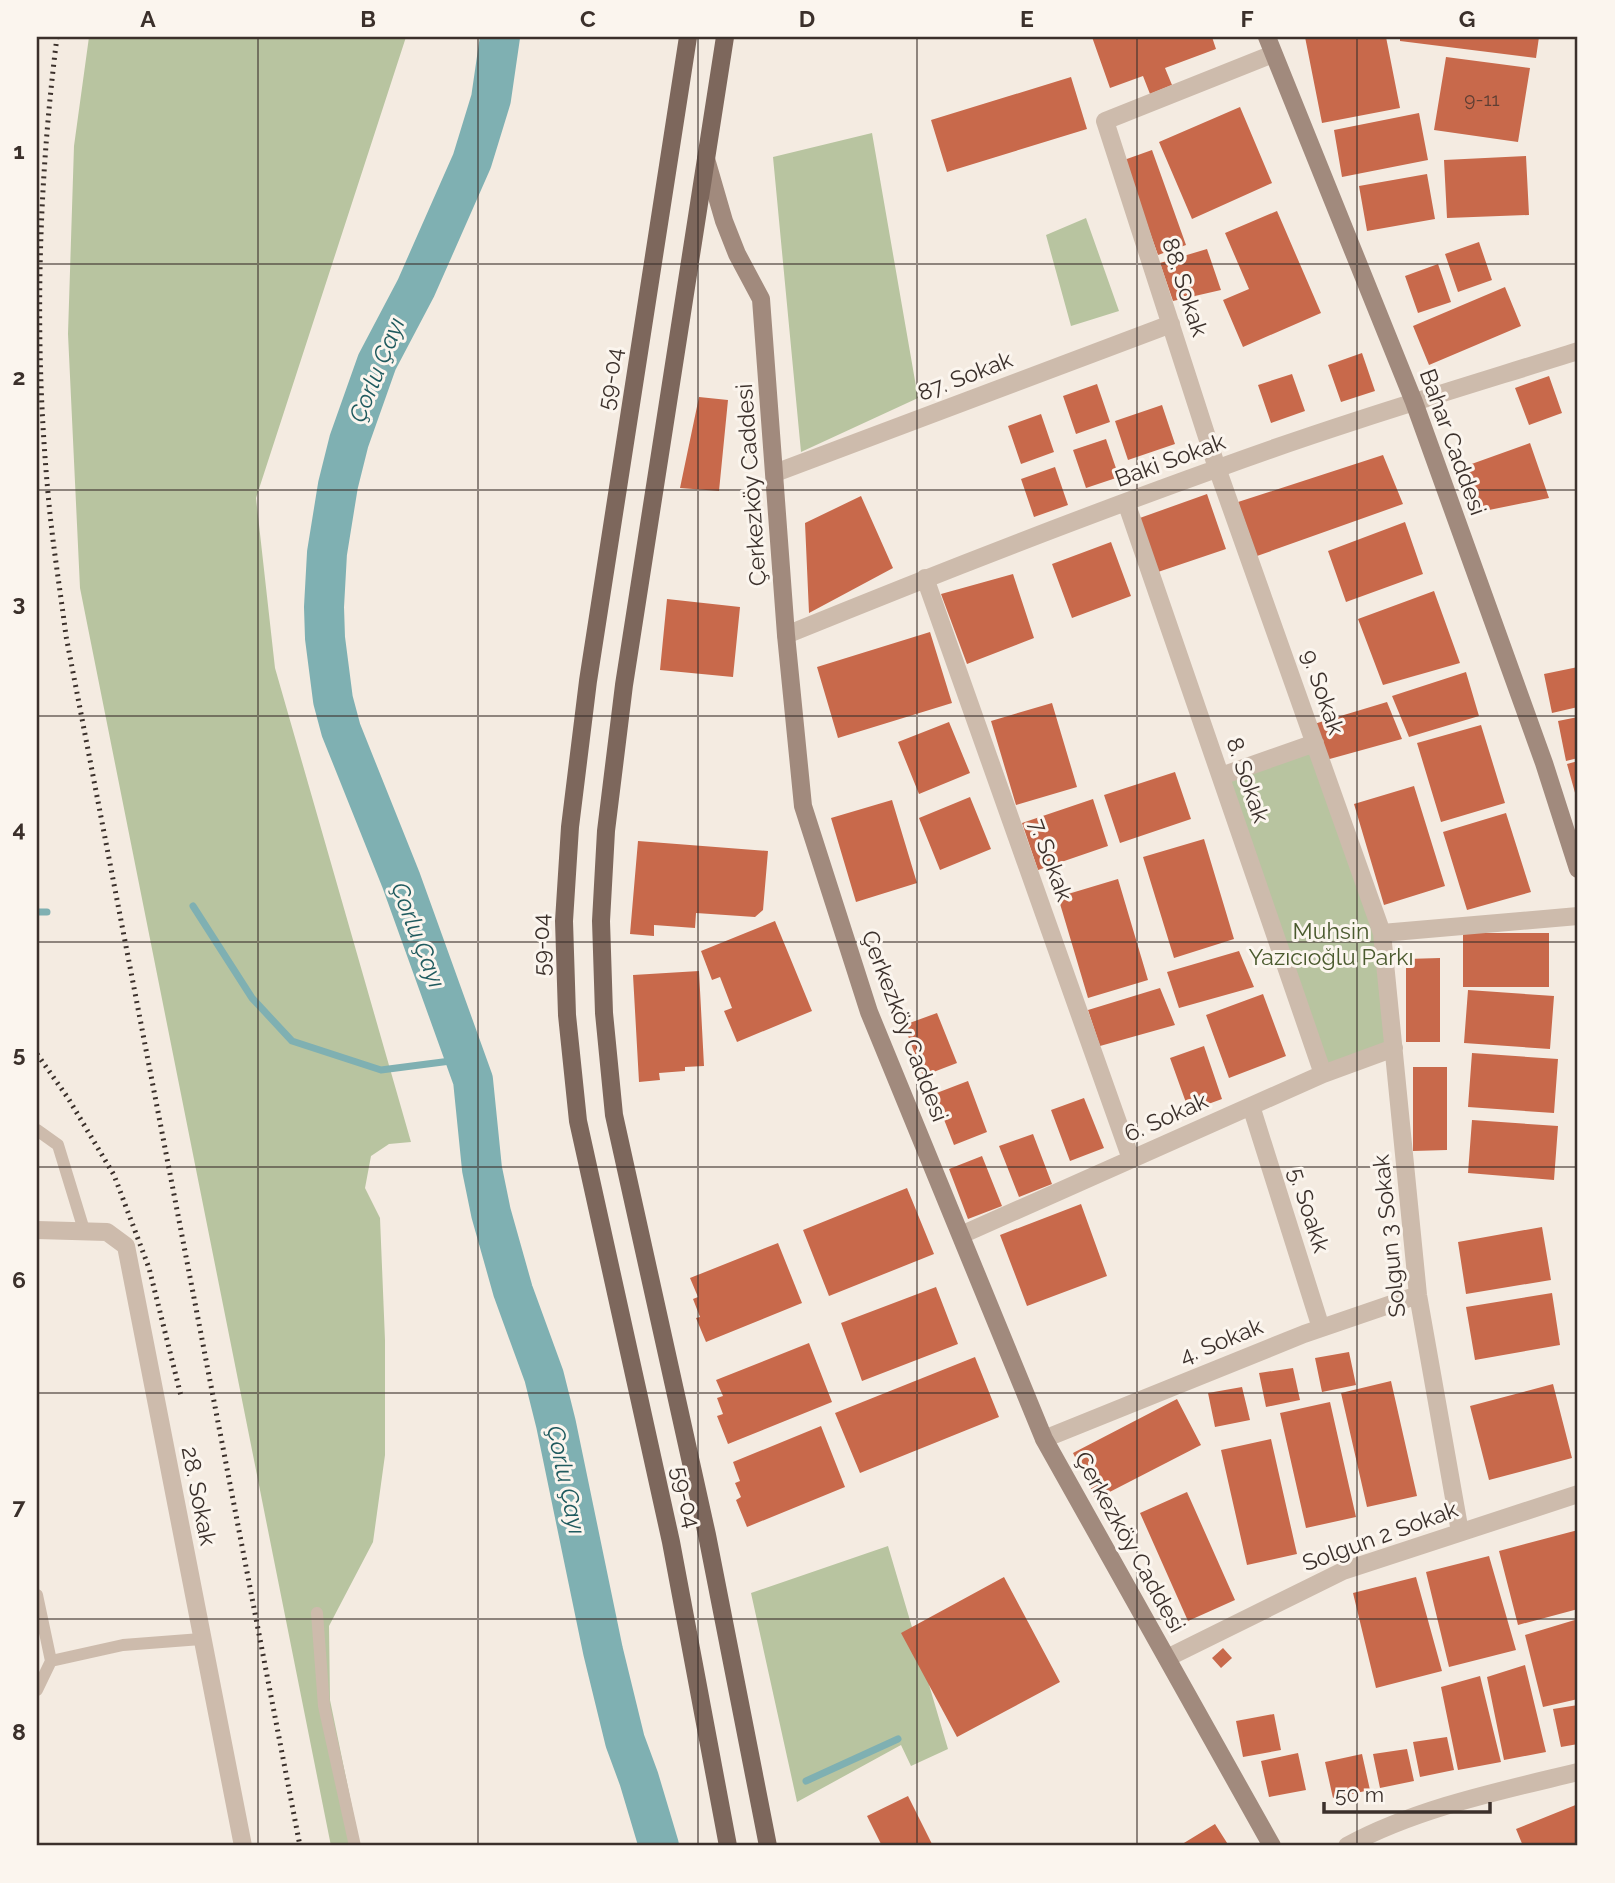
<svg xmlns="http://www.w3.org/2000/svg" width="1615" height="1883" font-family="Raleway,sans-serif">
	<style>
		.green { fill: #b8c4a0 }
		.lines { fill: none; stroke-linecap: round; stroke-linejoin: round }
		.stream { stroke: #7fb0b2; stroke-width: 7 }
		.river { stroke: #7fb0b2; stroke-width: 40 }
		.building { fill: #c8694b }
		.lane { stroke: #cdbbac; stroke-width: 12 }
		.street { stroke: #cdbbac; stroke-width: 18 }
		.secondary { stroke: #a18a7d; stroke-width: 18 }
		.primary { stroke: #7d675c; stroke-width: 18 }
		.rail { stroke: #3b302b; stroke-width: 5; stroke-dasharray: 2 5; stroke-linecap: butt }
		.grid { fill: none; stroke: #3b302b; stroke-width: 2; stroke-opacity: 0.55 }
		.labels { text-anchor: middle; stroke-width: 6; stroke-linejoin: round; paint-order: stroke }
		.number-label { font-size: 19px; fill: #5e3e33 }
		.street-label { font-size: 23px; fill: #3b302b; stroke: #fbf5ee }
		.park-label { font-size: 23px; fill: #4a5a2e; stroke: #fbf5ee }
		.water-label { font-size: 24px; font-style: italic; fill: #1f5a5e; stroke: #fbf5ee }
		.neatline { fill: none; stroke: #3b302b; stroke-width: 2.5 }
		.grid-label { font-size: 23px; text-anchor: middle; font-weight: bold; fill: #3b302b }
	</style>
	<rect width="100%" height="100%" fill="#f4ebe1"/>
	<path class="green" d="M89,37H406L256,498L275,668L411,1142L389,1144L371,1156L365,1188L380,1218L385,1340V1455L373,1542L329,1626L330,1700L360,1846H331L80,588L68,334L74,146Z
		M872,133L918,398L801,452L773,157Z
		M1086,218L1119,311L1071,326L1046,235Z
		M1309,751L1376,936L1388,1044L1325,1067L1227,780Z
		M888,1546L948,1749L911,1766L901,1745L797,1802L751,1593Z"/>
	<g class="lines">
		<path class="stream" d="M193,906L252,998L292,1041L381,1070L466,1059
			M37,912H47
			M806,1781L898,1739"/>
		<path class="river" d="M500,37L491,99L472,161L416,288L377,362L349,441L338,485L327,553L324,607L325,638L333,700L341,730L401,880L473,1080L482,1169L491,1213L513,1291L544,1376L556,1424L603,1651L625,1741L639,1779L659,1846"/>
	</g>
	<path class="building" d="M1092,37H1212L1216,49L1165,68L1172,85L1150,94L1143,76L1110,88Z
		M1305,37H1386L1400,108L1322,123Z
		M1400,37H1539L1536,58L1400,41Z
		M1446,57L1530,68L1518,142L1434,130Z
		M1071,77L1087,129L947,172L931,120Z
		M1240,107L1272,183L1192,219L1159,142Z
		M1419,113L1428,160L1342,177L1334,130Z
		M1152,150L1186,245L1158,255L1124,160Z
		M1526,156L1529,215L1447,218L1444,160Z
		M1427,174L1435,219L1367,231L1359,186Z
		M1277,211L1321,313L1243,347L1223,300L1249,289L1225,233Z
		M1479,242L1492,280L1458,292L1445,254Z
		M1207,249L1221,290L1173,301L1160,263Z
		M1438,264L1451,302L1418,313L1405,276Z
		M1505,287L1521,326L1429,365L1413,326Z
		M1362,353L1375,391L1341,402L1328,365Z
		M1292,374L1305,411L1271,423L1258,385Z
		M1549,376L1562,413L1529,425L1515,388Z
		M1097,384L1110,422L1076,434L1063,396Z
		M699,397L728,400L719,491L680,488Z
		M1162,405L1175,444L1128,460L1115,421Z
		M1041,414L1054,452L1021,464L1008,426Z
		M1106,439L1119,477L1086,488L1073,450Z
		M1530,443L1549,498L1479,512L1466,466Z
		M1383,455L1403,504L1257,556L1238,502Z
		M1055,467L1068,505L1034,517L1021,479Z
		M1207,494L1226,549L1155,573L1137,519Z
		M861,496L893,568L809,613L805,523Z
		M1405,522L1423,574L1346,602L1328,551Z
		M1111,542L1131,596L1072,618L1052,564Z
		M1013,574L1034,638L967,664L941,594Z
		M1434,591L1460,663L1383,685L1358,619Z
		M667,599L740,607L733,677L660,670Z
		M930,632L952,703L838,738L817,667Z
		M1578,667V707L1552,713L1544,674Z
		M1466,672L1479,716L1409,737L1392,696Z
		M1387,702L1402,739L1326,760L1314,724Z
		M1052,703L1077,787L1016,805L991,721Z
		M1578,717V758L1566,761L1558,721Z
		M949,722L970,773L919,794L898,742Z
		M1481,725L1505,803L1441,822L1417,743Z
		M1578,761V800H1577L1567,764Z
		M1175,772L1191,819L1120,843L1104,795Z
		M1414,786L1445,886L1384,905L1354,804Z
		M970,797L991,849L940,870L919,818Z
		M1093,799L1108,846L1038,870L1022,823Z
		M892,800L917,883L856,902L831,818Z
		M1506,813L1531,892L1467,910L1443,832Z
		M1204,839L1234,939L1174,958L1143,857Z
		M638,841L768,851L763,910L755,917L696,913L695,928L654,925V936L630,934Z
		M1118,879L1148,980L1088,998L1058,897Z
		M775,921L812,1011L737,1042L724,1011L732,1008L720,977L712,980L701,951Z
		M1463,933H1549V987H1463Z
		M1239,951L1254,987L1179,1008L1167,972Z
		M1440,958V1042H1406V959Z
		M699,971L704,1066L685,1067V1071L659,1073L660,1080L639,1082L633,975Z
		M1160,988L1175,1025L1100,1046L1088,1010Z
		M1468,990L1554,996L1550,1049L1464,1043Z
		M1263,994L1286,1056L1229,1078L1206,1015Z
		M937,1013L957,1063L923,1076L904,1025Z
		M1204,1046L1222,1099L1189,1111L1170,1058Z
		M1472,1053L1558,1059L1554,1113L1468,1107Z
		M1413,1067H1447V1150L1413,1151Z
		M968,1081L987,1132L954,1145L934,1094Z
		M1084,1098L1104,1148L1070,1161L1051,1110Z
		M1472,1120L1558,1126L1554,1180L1468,1173Z
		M1033,1134L1052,1184L1019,1197L999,1146Z
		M982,1156L1002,1206L968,1219L949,1169Z
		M907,1188L934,1254L829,1296L803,1230Z
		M1081,1204L1107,1276L1027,1306L1000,1235Z
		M1542,1227L1551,1280L1466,1294L1458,1242Z
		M778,1243L802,1303L706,1342L696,1318L700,1317L693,1299L698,1297L690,1278Z
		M936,1287L958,1344L862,1381L841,1323Z
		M1552,1293L1560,1345L1475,1360L1466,1307Z
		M809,1343L832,1402L728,1444L717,1416L723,1414L717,1398L723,1396L716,1380Z
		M1349,1352L1356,1385L1322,1392L1315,1358Z
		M975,1357L999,1417L860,1473L835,1413Z
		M1293,1368L1300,1400L1266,1407L1259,1373Z
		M1391,1381L1417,1496L1367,1507L1341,1393Z
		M1553,1384L1572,1458L1489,1480L1470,1406Z
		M1242,1387L1250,1420L1215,1427L1208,1393Z
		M1177,1399L1201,1445L1096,1499L1073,1453Z
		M1330,1402L1356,1517L1306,1528L1280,1413Z
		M821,1426L845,1487L747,1527L736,1500L741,1497L735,1483L740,1481L733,1462Z
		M1271,1439L1297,1554L1247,1565L1221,1450Z
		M1187,1492L1235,1600L1188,1621L1140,1513Z
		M1578,1530V1609L1518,1625L1499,1551Z
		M1489,1556L1516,1650L1449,1667L1426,1572Z
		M1004,1577L1060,1682L957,1737L901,1633Z
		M1416,1577L1442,1671L1376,1688L1353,1593Z
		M1578,1619V1699L1543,1707L1525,1635Z
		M1223,1648L1232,1658L1221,1668L1212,1658Z
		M1525,1665L1546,1752L1504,1760L1487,1677Z
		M1480,1676L1501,1762L1458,1770L1441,1687Z
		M1578,1705V1744L1561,1747L1553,1709Z
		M1274,1714L1281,1750L1243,1757L1236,1721Z
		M1447,1737L1454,1770L1420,1777L1413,1742Z
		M1407,1749L1414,1781L1380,1788L1373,1754Z
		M1298,1753L1306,1790L1269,1797L1261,1761Z
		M1362,1754L1370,1790L1333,1798L1325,1762Z
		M908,1796L933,1846H882L867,1816Z
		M1578,1804V1846H1523L1516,1829Z
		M1215,1824L1229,1846H1179Z"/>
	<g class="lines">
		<path class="lane" d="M37,1130L58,1145L84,1230
			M37,1595L51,1661
			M317,1613L324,1706L355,1846
			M37,1690L51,1661L123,1645L201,1639"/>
		<path class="street" d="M1273,54L1105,121L1217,468L1382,933L1418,1295L1460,1532
			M775,473L1171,324
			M1126,502L1323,1074
			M925,578L1131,1159
			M786,635C928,577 1071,521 1216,469C1335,425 1457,389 1578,351
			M1221,776L1315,743
			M1382,933L1578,916
			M1251,1106L1321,1328
			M37,1230L107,1232L126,1246L243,1846
			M961,1235L1323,1074L1394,1048
			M1044,1439L1304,1334L1418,1295
			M1167,1658L1343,1571L1578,1494
			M1347,1846C1417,1808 1500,1791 1578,1772"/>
		<path class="secondary" d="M1267,37L1414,402L1544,763L1578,869
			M706,159L724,221L737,254L761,299L786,635L803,806L869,1012L1044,1439L1272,1846"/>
		<path class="primary" d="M688,37L588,681L570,827L564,921L567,1015L578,1121L671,1542L728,1846
			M725,37L624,685L606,831L601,921L604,1013L614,1115L707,1535L768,1846"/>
		<path class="rail" d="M57,37C38,187 34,342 48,493C52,541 60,588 66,636L300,1846
			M37,1054L68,1098L114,1175L149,1268L181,1396"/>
	</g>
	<path class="grid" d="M258,37V1846M478,37V1846M698,37V1846M917,37V1846M1137,37V1846M1357,37V1846M37,264H1578M37,490H1578M37,716H1578M37,942H1578M37,1167H1578M37,1393H1578M37,1619H1578"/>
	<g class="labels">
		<g class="number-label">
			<text x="1482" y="106">9-11</text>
		</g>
		<g class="street-label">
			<text transform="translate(1185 287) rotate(72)" y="8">88. Sokak</text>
			<text transform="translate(965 376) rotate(-21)" y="8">87. Sokak</text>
			<text transform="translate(610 379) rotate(-81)" y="8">59-04</text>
			<text transform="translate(1453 442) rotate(70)" y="8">Bahar Caddesi</text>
			<text transform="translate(1170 460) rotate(-20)" y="8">Baki Sokak</text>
			<text transform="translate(751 485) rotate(-94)" y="8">Çerkezköy Caddesi</text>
			<text transform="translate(1323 692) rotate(71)" y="8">9. Sokak</text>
			<text transform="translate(1248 780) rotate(71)" y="8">8. Sokak</text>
			<text transform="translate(1051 860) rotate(70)" y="8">7. Sokak</text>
			<text transform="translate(541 945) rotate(-91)" y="8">59-04</text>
			<text transform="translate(905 1026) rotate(69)" y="8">Çerkezköy Caddesi</text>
			<text transform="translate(1166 1117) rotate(-24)" y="8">6. Sokak</text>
			<text transform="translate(1309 1210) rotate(72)" y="8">5. Soakk</text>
			<text transform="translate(1389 1236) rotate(-96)" y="8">Solgun 3 Sokak</text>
			<text transform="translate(1221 1341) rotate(-22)" y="8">4. Sokak</text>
			<text transform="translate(199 1496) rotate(79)" y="8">28. Sokak</text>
			<text transform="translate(686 1497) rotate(77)" y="8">59-04</text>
			<text transform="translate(1380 1536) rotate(-20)" y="8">Solgun 2 Sokak</text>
			<text transform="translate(1130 1542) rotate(61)" y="8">Çerkezköy Caddesi</text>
		</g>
		<g class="park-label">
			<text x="1331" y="939">Muhsin<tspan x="1331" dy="26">Yazıcıoğlu Parkı</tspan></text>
		</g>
		<g class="water-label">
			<text transform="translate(377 370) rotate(-68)" y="8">Çorlu Çayı</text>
			<text transform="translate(418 935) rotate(69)" y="8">Çorlu Çayı</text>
			<text transform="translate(566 1480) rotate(78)" y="8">Çorlu Çayı</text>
		</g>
	</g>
	<rect width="1615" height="1883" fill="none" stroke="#fbf5ee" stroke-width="77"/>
	<path d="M1324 1802v10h166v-10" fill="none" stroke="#3b302b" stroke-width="3.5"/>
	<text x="1335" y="1802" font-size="21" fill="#3b302b" stroke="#fbf5ee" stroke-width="5" paint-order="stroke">50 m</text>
	<rect x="38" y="38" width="1538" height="1806" class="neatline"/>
	<g class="grid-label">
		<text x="148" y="27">A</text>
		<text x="368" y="27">B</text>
		<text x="588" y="27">C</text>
		<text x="807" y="27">D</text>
		<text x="1027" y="27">E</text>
		<text x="1247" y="27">F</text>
		<text x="1467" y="27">G</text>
		<text x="19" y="159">1</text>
		<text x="19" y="385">2</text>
		<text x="19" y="611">3</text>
		<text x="19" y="837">4</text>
		<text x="19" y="1062">5</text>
		<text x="19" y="1288">6</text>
		<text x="19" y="1514">7</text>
		<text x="19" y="1740">8</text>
	</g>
</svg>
